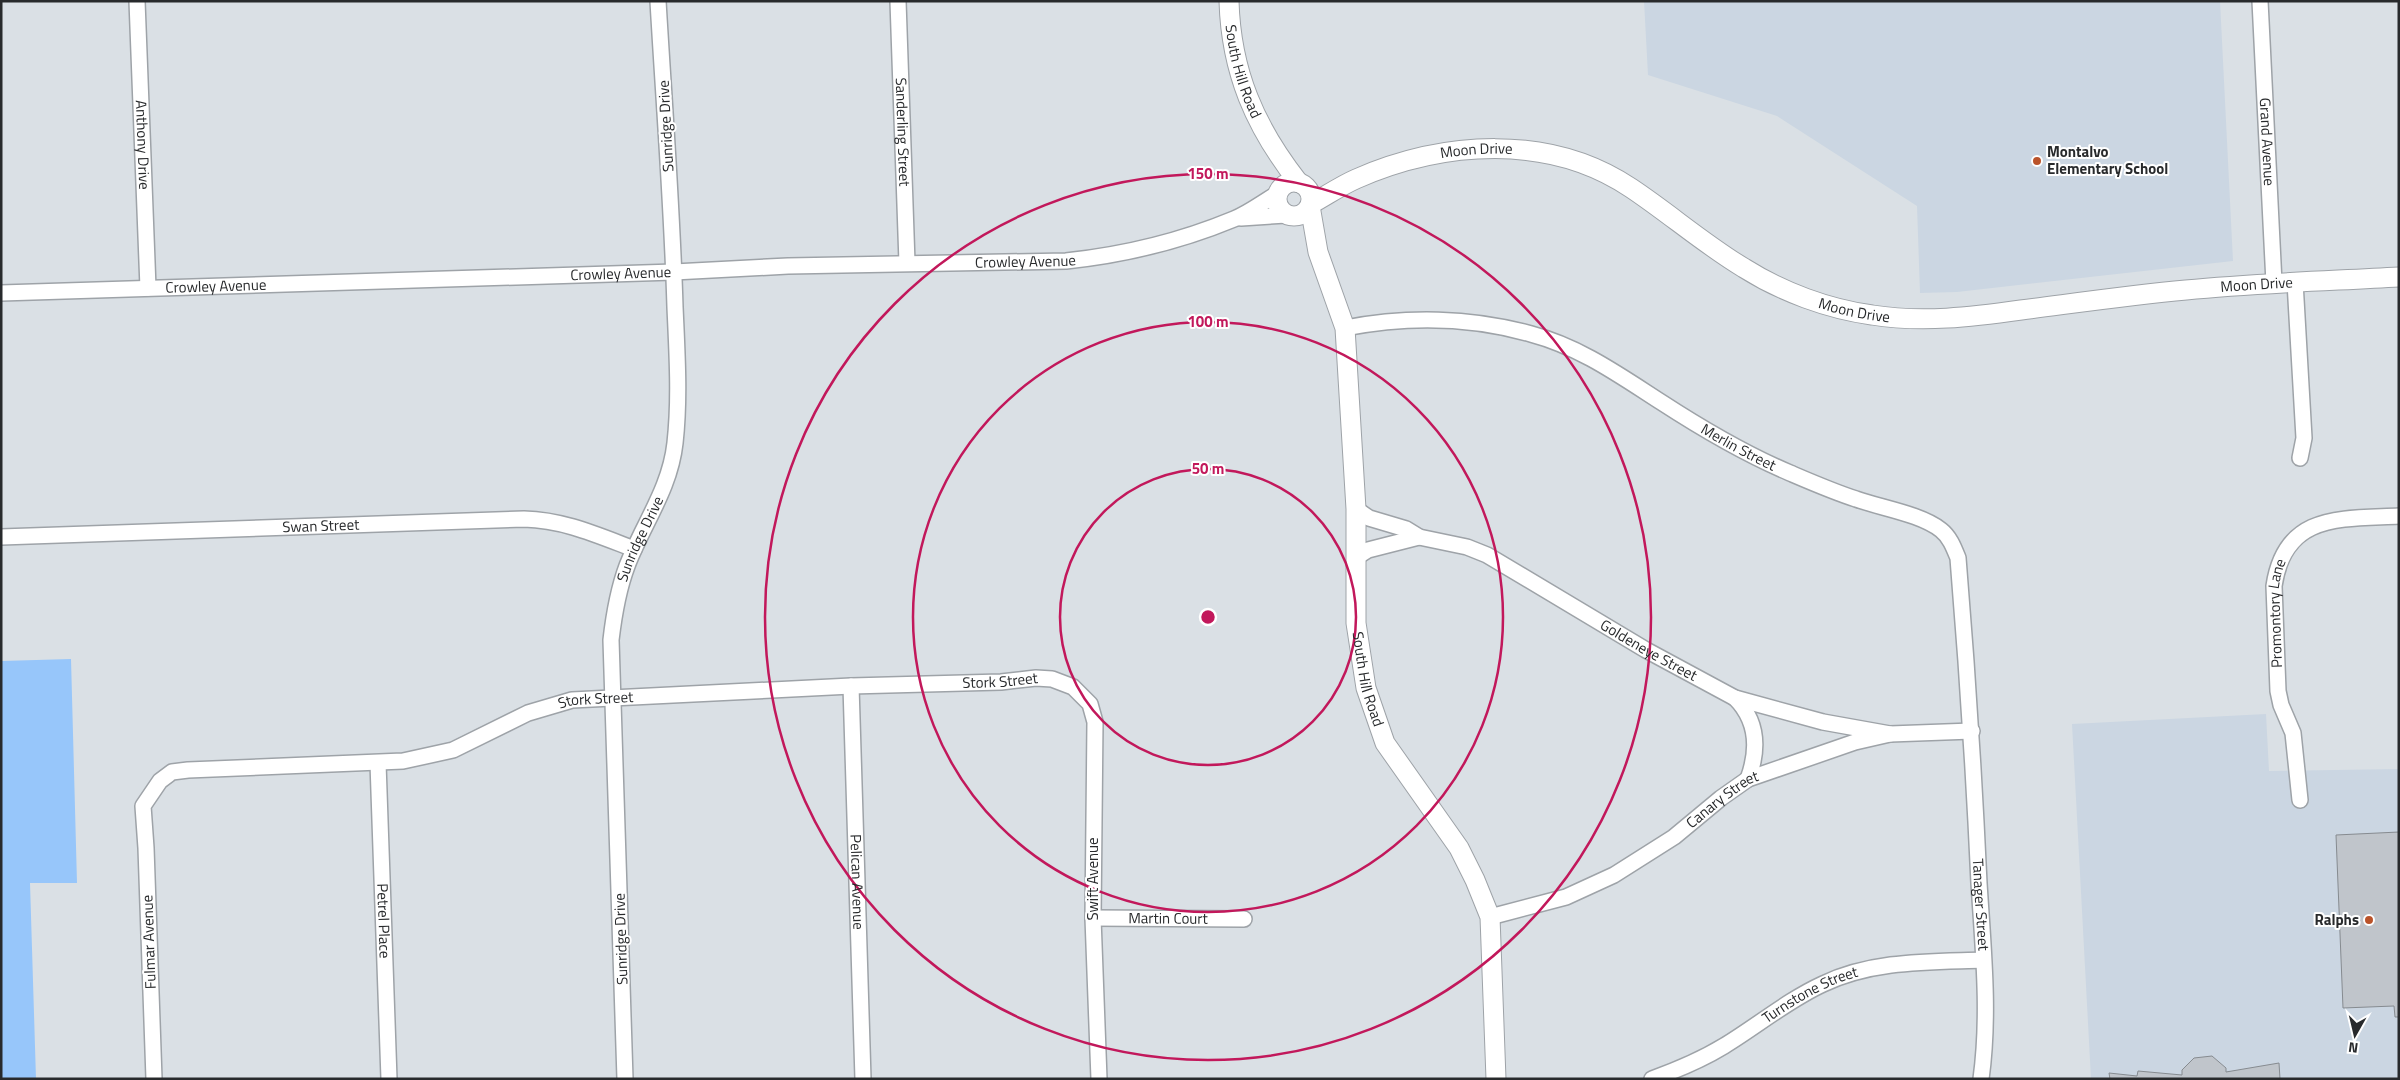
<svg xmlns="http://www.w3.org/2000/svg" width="2400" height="1080" font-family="'Titillium Web',sans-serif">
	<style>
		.built { fill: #cbd6e2 }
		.green { fill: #97c6fa }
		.building { fill: #c0c5cb; stroke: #868b90 }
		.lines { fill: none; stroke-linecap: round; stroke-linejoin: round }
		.minor-casing { stroke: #9ea3a8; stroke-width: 18 }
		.tertiary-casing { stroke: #9ea3a8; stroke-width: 21 }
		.minor { stroke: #fff; stroke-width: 15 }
		.tertiary { stroke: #fff; stroke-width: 19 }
		.ring { fill: none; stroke: #c2185b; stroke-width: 2.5 }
		.poi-dot { fill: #ba532a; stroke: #fff; stroke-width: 2 }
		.labels { text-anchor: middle; stroke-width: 4; stroke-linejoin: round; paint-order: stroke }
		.street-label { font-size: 15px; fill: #282a2c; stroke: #fff }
		.poi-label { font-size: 15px; font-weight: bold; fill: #282a2c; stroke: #fff; text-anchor: start }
		.centre { fill: #c2185b; stroke: #fff; stroke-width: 2.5 }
		.ring-label { font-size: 15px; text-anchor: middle; font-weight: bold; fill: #c2185b; stroke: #fff; stroke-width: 4; stroke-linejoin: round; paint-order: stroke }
	</style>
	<rect width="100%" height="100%" fill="#dae0e5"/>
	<path class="built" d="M1644,1H2220L2233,261L1957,292L1920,293L1917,206L1777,116L1648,75Z
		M2266,714L2269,771L2399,769V1079H2091L2072,724Z"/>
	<path class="green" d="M71,659L77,883H30L36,1079H1V661Z"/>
	<path class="building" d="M2399,832V1017H2395L2394,1006L2343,1008L2336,835Z
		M2212,1056L2226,1068V1072L2279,1063L2280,1079H2110L2109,1073L2137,1076L2138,1071L2182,1075V1070L2194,1058Z"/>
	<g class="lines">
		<g class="minor-casing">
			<g id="minor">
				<path id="s1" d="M137,1L148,288"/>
				<path id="s2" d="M898,1L907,263"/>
				<path id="s3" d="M2260,1L2274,283"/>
				<path d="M1241,218L1286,215"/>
				<path d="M2295,282L2304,438L2300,458"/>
				<path id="s4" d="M1,293L674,272L788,266L1066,261C1123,255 1181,241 1234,219C1249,213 1263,202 1277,194"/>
				<path id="s5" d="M1345,328C1406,316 1471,317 1531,334C1580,347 1619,375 1661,402C1701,428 1745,454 1790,473C1811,482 1834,492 1856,499C1881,508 1921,514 1941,530C1950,537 1954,548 1958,558C1967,666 1974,774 1979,883C1983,948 1990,1014 1981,1079"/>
				<path id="s6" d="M1356,509L1369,518L1406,529L1419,537L1467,547L1487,555L1646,650L1735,698L1823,722L1890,734"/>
				<path id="s7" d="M1,537L524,519C564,520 597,535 634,549"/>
				<path d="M1357,557L1368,550L1419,537"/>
				<path id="s8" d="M851,686L863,1079"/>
				<path d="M1735,698C1758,721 1759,749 1748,779"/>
				<path id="s9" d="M378,763L389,1079"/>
				<path id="s10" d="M2300,800L2293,733L2281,705L2278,691L2274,586C2285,513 2340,519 2399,516"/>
				<path id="s11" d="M1490,917L1566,897L1614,875L1674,837L1721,798L1748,779L1855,742L1890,734L1972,731"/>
				<path id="s12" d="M1093,918L1244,919"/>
				<path id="s13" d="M154,1079L146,848L143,806L160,781L172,772L188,770L403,761L453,750L528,713L572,700L851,686L1001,682L1036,678L1052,679L1073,687L1090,704L1095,722L1093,918L1099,1079"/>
				<path id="s14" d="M625,1079L611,640C614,614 618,590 627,566C643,524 670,489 675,443C680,398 677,353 675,307C672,205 664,103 658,1"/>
				<path id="s15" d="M1652,1079C1677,1070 1701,1060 1724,1046C1757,1026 1788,1000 1823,984C1873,960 1930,962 1983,960"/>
			</g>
		</g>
		<g class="tertiary-casing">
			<g id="tertiary">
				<path id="s16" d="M1229,1C1231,72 1255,127 1299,183"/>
				<circle cx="1294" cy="199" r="17"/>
				<path id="s17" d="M1311,204C1326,196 1340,186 1356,179C1443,141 1549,133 1631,188C1670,214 1704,244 1744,268C1782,292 1828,309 1872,315C1922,323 1972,317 2021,310C2076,303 2131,295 2186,290C2257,283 2328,281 2399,277"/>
				<path id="s18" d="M1310,206L1318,252L1345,328L1356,509V623L1366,688L1385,743L1459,848L1475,880L1490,917L1496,1079"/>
			</g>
		</g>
		<use href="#minor" class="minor"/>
		<use href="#tertiary" class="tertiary"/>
	</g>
	<g class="ring">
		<circle cx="1208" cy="617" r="148"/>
		<circle cx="1208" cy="617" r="295"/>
		<circle cx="1208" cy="617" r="443"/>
	</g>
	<g class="poi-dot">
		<circle cx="2037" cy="161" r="5"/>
		<circle cx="2369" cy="920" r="5"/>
	</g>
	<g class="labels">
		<g class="street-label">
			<text dy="5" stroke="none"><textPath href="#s16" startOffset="72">South Hill Road</textPath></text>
			<text transform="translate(666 126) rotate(-93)" y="5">Sunridge Drive</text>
			<text dy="5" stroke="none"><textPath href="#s2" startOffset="131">Sanderling Street</textPath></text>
			<text dy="5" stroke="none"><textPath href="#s3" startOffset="141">Grand Avenue</textPath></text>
			<text dy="5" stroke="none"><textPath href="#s1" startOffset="144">Anthony Drive</textPath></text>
			<text dy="5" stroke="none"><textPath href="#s17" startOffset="176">Moon Drive</textPath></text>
			<text dy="5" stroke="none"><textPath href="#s4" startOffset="1025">Crowley Avenue</textPath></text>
			<text dy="5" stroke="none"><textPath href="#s4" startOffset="620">Crowley Avenue</textPath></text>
			<text dy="5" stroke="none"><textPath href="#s17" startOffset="1001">Moon Drive</textPath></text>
			<text dy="5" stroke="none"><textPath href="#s4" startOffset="215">Crowley Avenue</textPath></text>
			<text dy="5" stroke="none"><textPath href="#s17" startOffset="596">Moon Drive</textPath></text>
			<text dy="5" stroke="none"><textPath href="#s5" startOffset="425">Merlin Street</textPath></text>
			<text dy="5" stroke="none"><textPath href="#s7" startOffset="320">Swan Street</textPath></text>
			<text dy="5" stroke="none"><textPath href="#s14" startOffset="545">Sunridge Drive</textPath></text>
			<text dy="5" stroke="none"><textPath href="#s10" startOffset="190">Promontory Lane</textPath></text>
			<text dy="5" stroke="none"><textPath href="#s6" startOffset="328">Goldeneye Street</textPath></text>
			<text dy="5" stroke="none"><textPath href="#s18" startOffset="480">South Hill Road</textPath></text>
			<text dy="5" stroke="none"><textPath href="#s13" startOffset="1159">Stork Street</textPath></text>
			<text dy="5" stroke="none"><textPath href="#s13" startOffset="754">Stork Street</textPath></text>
			<text dy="5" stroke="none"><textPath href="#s11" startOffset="264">Canary Street</textPath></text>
			<text transform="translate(1093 879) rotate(-90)" y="5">Swift Avenue</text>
			<text dy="5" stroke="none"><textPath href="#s8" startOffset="196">Pelican Avenue</textPath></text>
			<text dy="5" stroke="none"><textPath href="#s5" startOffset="1025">Tanager Street</textPath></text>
			<text dy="5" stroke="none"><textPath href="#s12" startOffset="75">Martin Court</textPath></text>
			<text dy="5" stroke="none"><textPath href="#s9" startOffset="158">Petrel Place</textPath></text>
			<text transform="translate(621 939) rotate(-92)" y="5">Sunridge Drive</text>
			<text transform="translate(149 942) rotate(-92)" y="5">Fulmar Avenue</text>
			<text dy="5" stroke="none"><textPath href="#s15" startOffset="180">Turnstone Street</textPath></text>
		</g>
		<g class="poi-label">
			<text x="2047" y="157">Montalvo<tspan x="2047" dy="17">Elementary School</tspan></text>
			<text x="2359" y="925" text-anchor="end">Ralphs</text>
		</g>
	</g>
	<circle cx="1208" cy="617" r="8" class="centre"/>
	<g class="ring-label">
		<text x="1208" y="179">150 m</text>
		<text x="1208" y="327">100 m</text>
		<text x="1208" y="474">50 m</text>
	</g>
	<rect width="2400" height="1080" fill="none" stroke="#282a2c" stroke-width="5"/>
	<g transform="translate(2355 1035) rotate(188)" stroke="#ffffff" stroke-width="4" paint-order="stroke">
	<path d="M0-4L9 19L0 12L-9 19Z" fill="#282a2c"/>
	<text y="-8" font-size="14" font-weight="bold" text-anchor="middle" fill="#282a2c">N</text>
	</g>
</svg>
